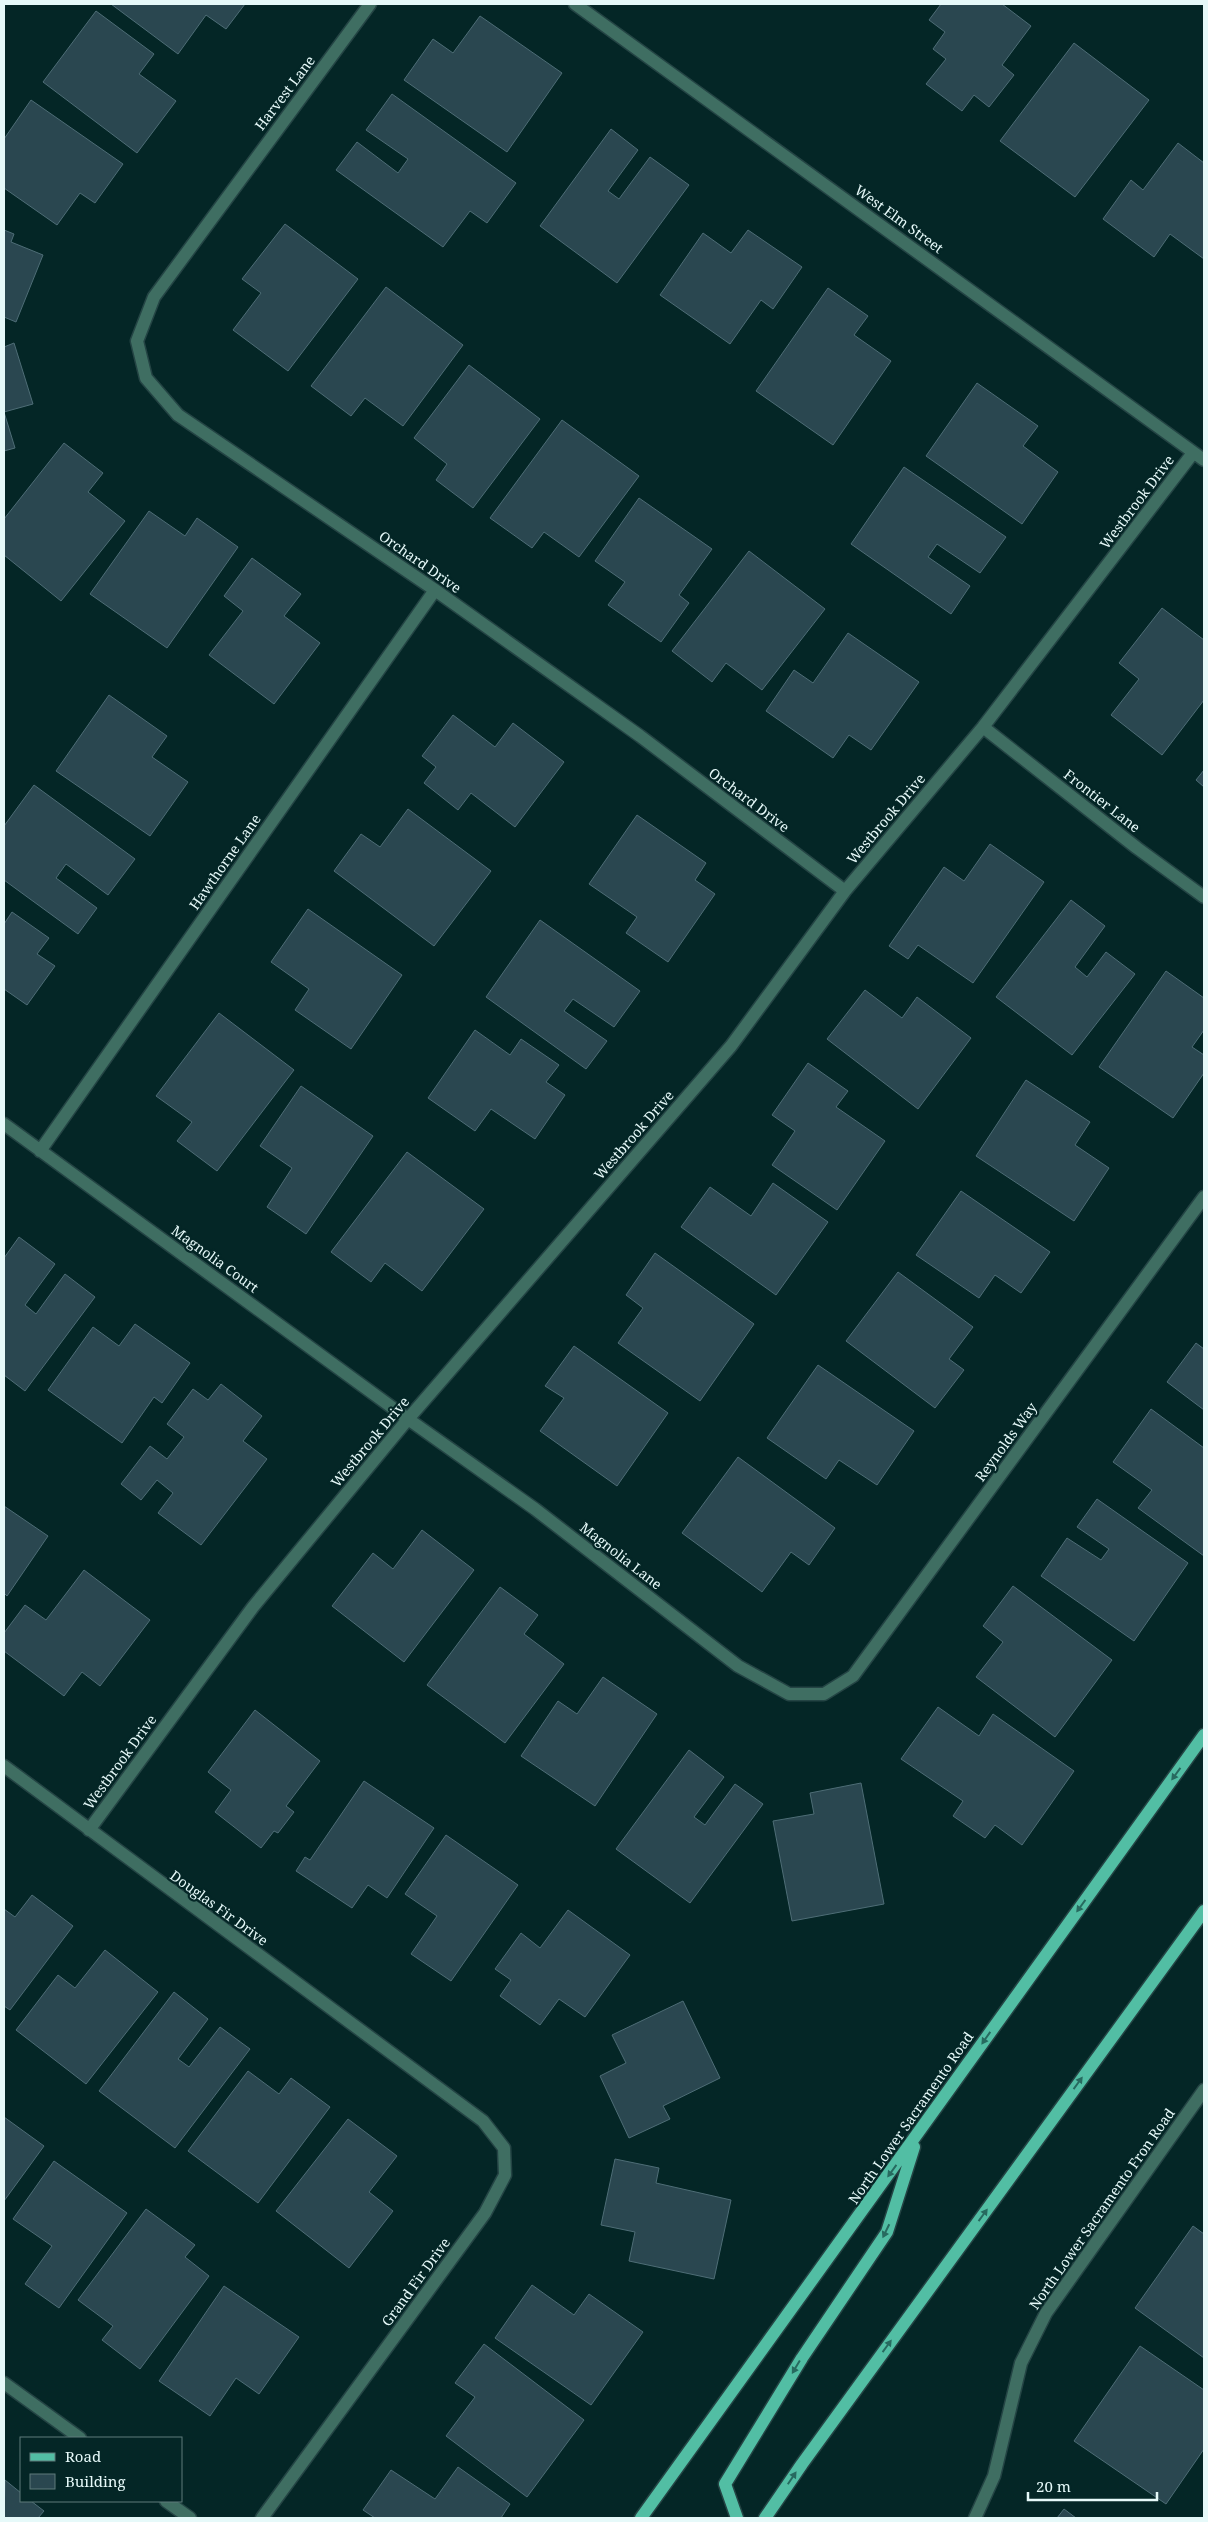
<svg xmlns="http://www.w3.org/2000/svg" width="1208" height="2522" font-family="'Noto Serif',serif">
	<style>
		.building { fill: #2a4750; stroke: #4e6d76 }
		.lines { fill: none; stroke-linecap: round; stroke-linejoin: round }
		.minor-casing { stroke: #244444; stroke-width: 15 }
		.major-casing { stroke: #244444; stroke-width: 15 }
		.minor { stroke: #3f6e62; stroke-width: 12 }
		.major { stroke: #52bea4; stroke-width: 12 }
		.oneway { fill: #276a5f }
		.labels { text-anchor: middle; stroke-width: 4.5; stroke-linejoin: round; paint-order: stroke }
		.street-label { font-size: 14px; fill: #e6f9f9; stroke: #042626 }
	</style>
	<rect width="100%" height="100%" fill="#042626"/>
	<path class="building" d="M111,4H245L226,29L206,15L178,54Z
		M941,4H1002L1031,26L1002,65L1014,75L989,107L974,95L962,111L926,84L946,59L933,49L945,32L929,20Z
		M96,11L154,54L139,74L176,101L137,153L43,82Z
		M480,16L562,73L507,152L404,80L433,39L453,53Z
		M1074,43L1149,100L1075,197L1000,141Z
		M392,94L516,183L487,223L470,211L443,247L336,170L357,142L398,173L408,159L366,130Z
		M31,100L123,164L95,203L80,193L57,225L4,188V139Z
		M611,129L638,150L608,191L619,199L650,157L689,185L617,283L540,226Z
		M1178,143L1204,163V259L1170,234L1154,257L1103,219L1131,180L1143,190Z
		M285,224L358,279L288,371L233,330L261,293L242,279Z
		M4,230L14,234L11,242L43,255L16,322L4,317Z
		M748,230L802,267L773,309L761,300L730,344L660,295L703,233L731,253Z
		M386,287L463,345L403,426L365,398L351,416L311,386Z
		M828,288L868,316L854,335L891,361L833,445L756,391Z
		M14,343L33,404L4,412L15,448L4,451V347Z
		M469,365L540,419L473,508L436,480L447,464L414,438Z
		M977,383L1038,426L1023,446L1058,472L1022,524L926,456Z
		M562,420L639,476L579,557L544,532L532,548L490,518Z
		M64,443L103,473L88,492L125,521L61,601L4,555V519Z
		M904,467L1006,537L980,573L937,544L928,557L970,586L951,614L851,544Z
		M639,498L712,549L679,595L689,603L661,642L608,605L625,582L595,561Z
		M149,511L185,536L197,518L238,547L167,648L90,594Z
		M749,551L825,609L762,690L726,663L712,682L672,651Z
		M252,558L301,594L284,616L320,643L274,704L209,655L243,611L224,596Z
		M1162,608L1204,640V700L1162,755L1111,715L1139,679L1119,663Z
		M848,633L919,682L871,750L849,735L833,758L766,711L794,670L813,683Z
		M109,695L167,736L152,757L188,782L150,836L56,771Z
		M453,715L495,747L513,723L564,762L515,827L471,793L458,810L424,783L436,767L422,756Z
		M1204,770V787L1196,780Z
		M34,785L135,859L108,895L66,864L56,878L97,908L78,934L4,880V826Z
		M408,809L491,871L434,946L334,871L361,834L380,847Z
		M637,815L706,863L695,880L715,894L668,962L626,933L637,917L589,884Z
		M990,844L1044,882L973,983L918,945L908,959L889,946L944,867L964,881Z
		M1071,900L1105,926L1075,967L1087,977L1106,952L1135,974L1072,1055L996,997Z
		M308,909L402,975L351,1049L295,1010L309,989L271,962Z
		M12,912L49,938L37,954L55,966L27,1005L4,989V924Z
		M540,920L640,991L614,1027L573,999L564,1011L607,1041L586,1069L486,997Z
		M1166,971L1204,998V1030L1192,1047L1204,1055V1073L1173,1118L1099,1067Z
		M865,990L902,1018L917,997L971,1038L918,1109L827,1039Z
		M219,1013L294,1070L217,1171L177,1141L192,1122L156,1096Z
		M475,1030L510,1055L521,1039L559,1065L546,1082L565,1095L535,1139L491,1109L475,1131L428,1098Z
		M808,1063L848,1091L836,1107L885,1141L837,1210L772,1165L795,1131L772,1115Z
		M1026,1080L1090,1122L1075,1145L1109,1168L1074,1221L976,1156Z
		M301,1086L373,1136L306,1234L267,1207L292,1168L260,1146Z
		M407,1152L484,1209L422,1291L385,1263L371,1282L331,1252Z
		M773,1183L828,1222L776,1295L681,1227L710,1187L751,1216Z
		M961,1191L1050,1252L1021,1293L995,1275L979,1298L916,1255Z
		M19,1237L55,1264L25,1305L36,1314L65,1274L95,1297L25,1391L4,1375V1258Z
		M655,1253L754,1324L700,1401L618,1343L643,1308L626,1295Z
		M898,1272L973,1327L949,1359L964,1370L935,1408L846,1341Z
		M135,1324L190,1363L162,1403L154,1397L122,1443L48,1390L93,1327L119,1346Z
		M1196,1343L1204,1349V1410L1167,1382Z
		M574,1346L668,1413L617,1486L540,1431L564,1398L545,1386Z
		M818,1365L914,1431L877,1485L839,1460L826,1479L767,1438Z
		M221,1384L262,1416L243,1441L267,1459L201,1545L158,1513L173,1493L157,1480L141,1500L121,1484L150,1446L167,1459L184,1437L167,1424L193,1389L208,1400Z
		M1151,1409L1204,1448V1556L1138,1508L1152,1490L1113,1462Z
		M738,1457L835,1528L809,1565L791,1552L762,1592L682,1533Z
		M1097,1499L1188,1563L1134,1641L1041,1576L1067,1538L1101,1560L1109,1549L1077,1527Z
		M4,1506L48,1536L7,1596L4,1593Z
		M422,1530L474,1570L404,1662L332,1606L373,1553L393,1569Z
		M84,1570L150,1620L100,1686L82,1672L64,1696L4,1651V1633L25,1605L46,1620Z
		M1013,1586L1112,1660L1055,1737L976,1677L1003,1642L983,1626Z
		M500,1587L538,1615L524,1634L564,1664L505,1743L427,1685Z
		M603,1677L657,1714L595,1806L521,1756L558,1701L577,1714Z
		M938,1707L979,1736L993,1714L1074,1771L1022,1845L995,1825L985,1838L953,1816L963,1801L901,1759Z
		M255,1710L320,1761L286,1806L294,1812L278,1833L274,1831L261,1848L215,1812L231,1790L208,1772Z
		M689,1750L724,1777L694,1817L705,1825L735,1784L763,1804L690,1903L616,1849Z
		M364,1781L434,1828L387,1898L368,1885L352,1908L296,1871L305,1857L310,1860Z
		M861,1783L884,1904L792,1921L773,1821L814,1814L810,1793Z
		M446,1835L518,1885L451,1981L411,1954L437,1916L405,1894Z
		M32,1895L73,1926L10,2010L4,2006V1909L15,1917Z
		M568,1910L630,1955L585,2017L559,1999L540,2025L500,1996L511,1980L495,1969L521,1933L540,1948Z
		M105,1950L158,1992L86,2084L16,2030L58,1975L75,1988Z
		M174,1992L208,2019L178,2059L189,2067L220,2027L250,2049L175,2148L99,2091Z
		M683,2001L720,2078L663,2106L670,2119L629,2138L600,2076L626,2063L612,2035Z
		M248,2071L279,2094L291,2078L330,2107L258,2203L188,2151Z
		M4,2117L44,2146L4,2201Z
		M348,2119L397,2156L369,2192L393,2211L349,2268L276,2211Z
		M615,2159L659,2168L656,2183L731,2200L714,2279L629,2261L635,2232L601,2225Z
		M54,2161L127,2213L59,2308L25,2284L52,2246L13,2219Z
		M146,2209L195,2245L185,2257L209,2276L140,2369L102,2340L113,2326L78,2300Z
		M1193,2226L1204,2234V2358L1135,2308Z
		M532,2285L574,2315L589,2294L643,2332L591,2405L495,2338Z
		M224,2286L299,2337L259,2394L236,2378L210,2416L159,2381Z
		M484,2344L584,2420L527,2497L446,2436L475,2397L455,2383Z
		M1140,2346L1204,2390V2449L1166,2504L1074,2441Z
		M458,2467L510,2504L501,2518H375L363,2510L391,2470L435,2499Z
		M5,2480L21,2493V2501H31L44,2511L38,2518H4Z
		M1064,2509L1076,2518H1057Z"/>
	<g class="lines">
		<g class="minor-casing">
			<path id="minor" d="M370,4L154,297L137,341L146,378L178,415L435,590L640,736L845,891
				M575,4L1204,460
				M983,727L1137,848L1204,897
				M4,1124L408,1419L535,1509L738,1666L789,1694H824L853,1676L1204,1197
				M40,1151L435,590
				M4,1766L483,2121L504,2148L505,2175L485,2213L262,2518
				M89,1830L253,1607L408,1419L731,1046L845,891L983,727L1193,453
				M4,2383L80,2438
				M166,2501L190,2518
				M975,2518L994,2476L1021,2363L1046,2313L1204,2090"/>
		</g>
		<g class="major-casing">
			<path id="major" d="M641,2518L1204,1735
				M737,2518L725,2484L802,2358L887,2232L914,2147
				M765,2518L802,2464L1204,1911"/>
		</g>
		<use href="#minor" class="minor"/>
		<use href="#major" class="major"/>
	</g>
	<defs><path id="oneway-solid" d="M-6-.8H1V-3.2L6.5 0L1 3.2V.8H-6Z" transform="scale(1.25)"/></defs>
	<g class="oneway">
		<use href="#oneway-solid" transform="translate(1176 1774) rotate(126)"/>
		<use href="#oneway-solid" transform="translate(1081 1906) rotate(126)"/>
		<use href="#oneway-solid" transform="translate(986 2038) rotate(125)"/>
		<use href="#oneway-solid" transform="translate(1078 2083) rotate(-54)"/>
		<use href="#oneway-solid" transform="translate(892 2171) rotate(126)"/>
		<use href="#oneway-solid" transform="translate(983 2215) rotate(-54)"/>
		<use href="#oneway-solid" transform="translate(886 2231) rotate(116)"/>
		<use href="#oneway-solid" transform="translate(887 2346) rotate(-54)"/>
		<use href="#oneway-solid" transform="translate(796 2367) rotate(121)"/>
		<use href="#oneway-solid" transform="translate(792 2478) rotate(-56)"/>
	</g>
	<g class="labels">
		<g class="street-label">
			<text transform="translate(285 93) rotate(-53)" y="5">Harvest Lane</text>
			<text transform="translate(899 219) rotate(36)" y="5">West Elm Street</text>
			<text transform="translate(1137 502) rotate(-53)" y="5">Westbrook Drive</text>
			<text transform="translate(420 562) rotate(35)" y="5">Orchard Drive</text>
			<text transform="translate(749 800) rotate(37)" y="5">Orchard Drive</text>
			<text transform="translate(1102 801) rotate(38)" y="5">Frontier Lane</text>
			<text transform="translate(886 819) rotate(-50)" y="5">Westbrook Drive</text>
			<text transform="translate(225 862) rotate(-55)" y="5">Hawthorne Lane</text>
			<text transform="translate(634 1135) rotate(-49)" y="5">Westbrook Drive</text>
			<text transform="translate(215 1259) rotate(36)" y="5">Magnolia Court</text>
			<text transform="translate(370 1442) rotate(-50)" y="5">Westbrook Drive</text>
			<text transform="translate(1006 1442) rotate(-54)" y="5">Reynolds Way</text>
			<text transform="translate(621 1556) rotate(38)" y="5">Magnolia Lane</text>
			<text transform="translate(120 1762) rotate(-54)" y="5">Westbrook Drive</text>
			<text transform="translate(219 1908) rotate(36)" y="5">Douglas Fir Drive</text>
			<text transform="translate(911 2118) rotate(-55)" y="5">North Lower Sacramento Road</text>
			<text transform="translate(1102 2209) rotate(-55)" y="5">North Lower Sacramento Fron Road</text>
			<text transform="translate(416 2282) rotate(-54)" y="5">Grand Fir Drive</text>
		</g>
	</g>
	<rect width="1208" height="2522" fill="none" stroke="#e6f9f9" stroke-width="10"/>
	<rect x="20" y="2437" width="162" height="65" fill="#042626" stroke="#5e7a7a"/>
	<rect x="30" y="2453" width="25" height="8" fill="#52bea4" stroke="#5e7a7a"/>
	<text x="65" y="2462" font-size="15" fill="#e6f9f9">Road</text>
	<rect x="30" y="2474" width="25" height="15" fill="#2a4750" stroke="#5e7a7a"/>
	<text x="65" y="2487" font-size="15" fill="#e6f9f9">Building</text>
	<path d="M1028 2492v8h129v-8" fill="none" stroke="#e6f9f9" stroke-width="2.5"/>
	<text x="1036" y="2492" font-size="15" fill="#e6f9f9" stroke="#042626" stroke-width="4" paint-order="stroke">20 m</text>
</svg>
